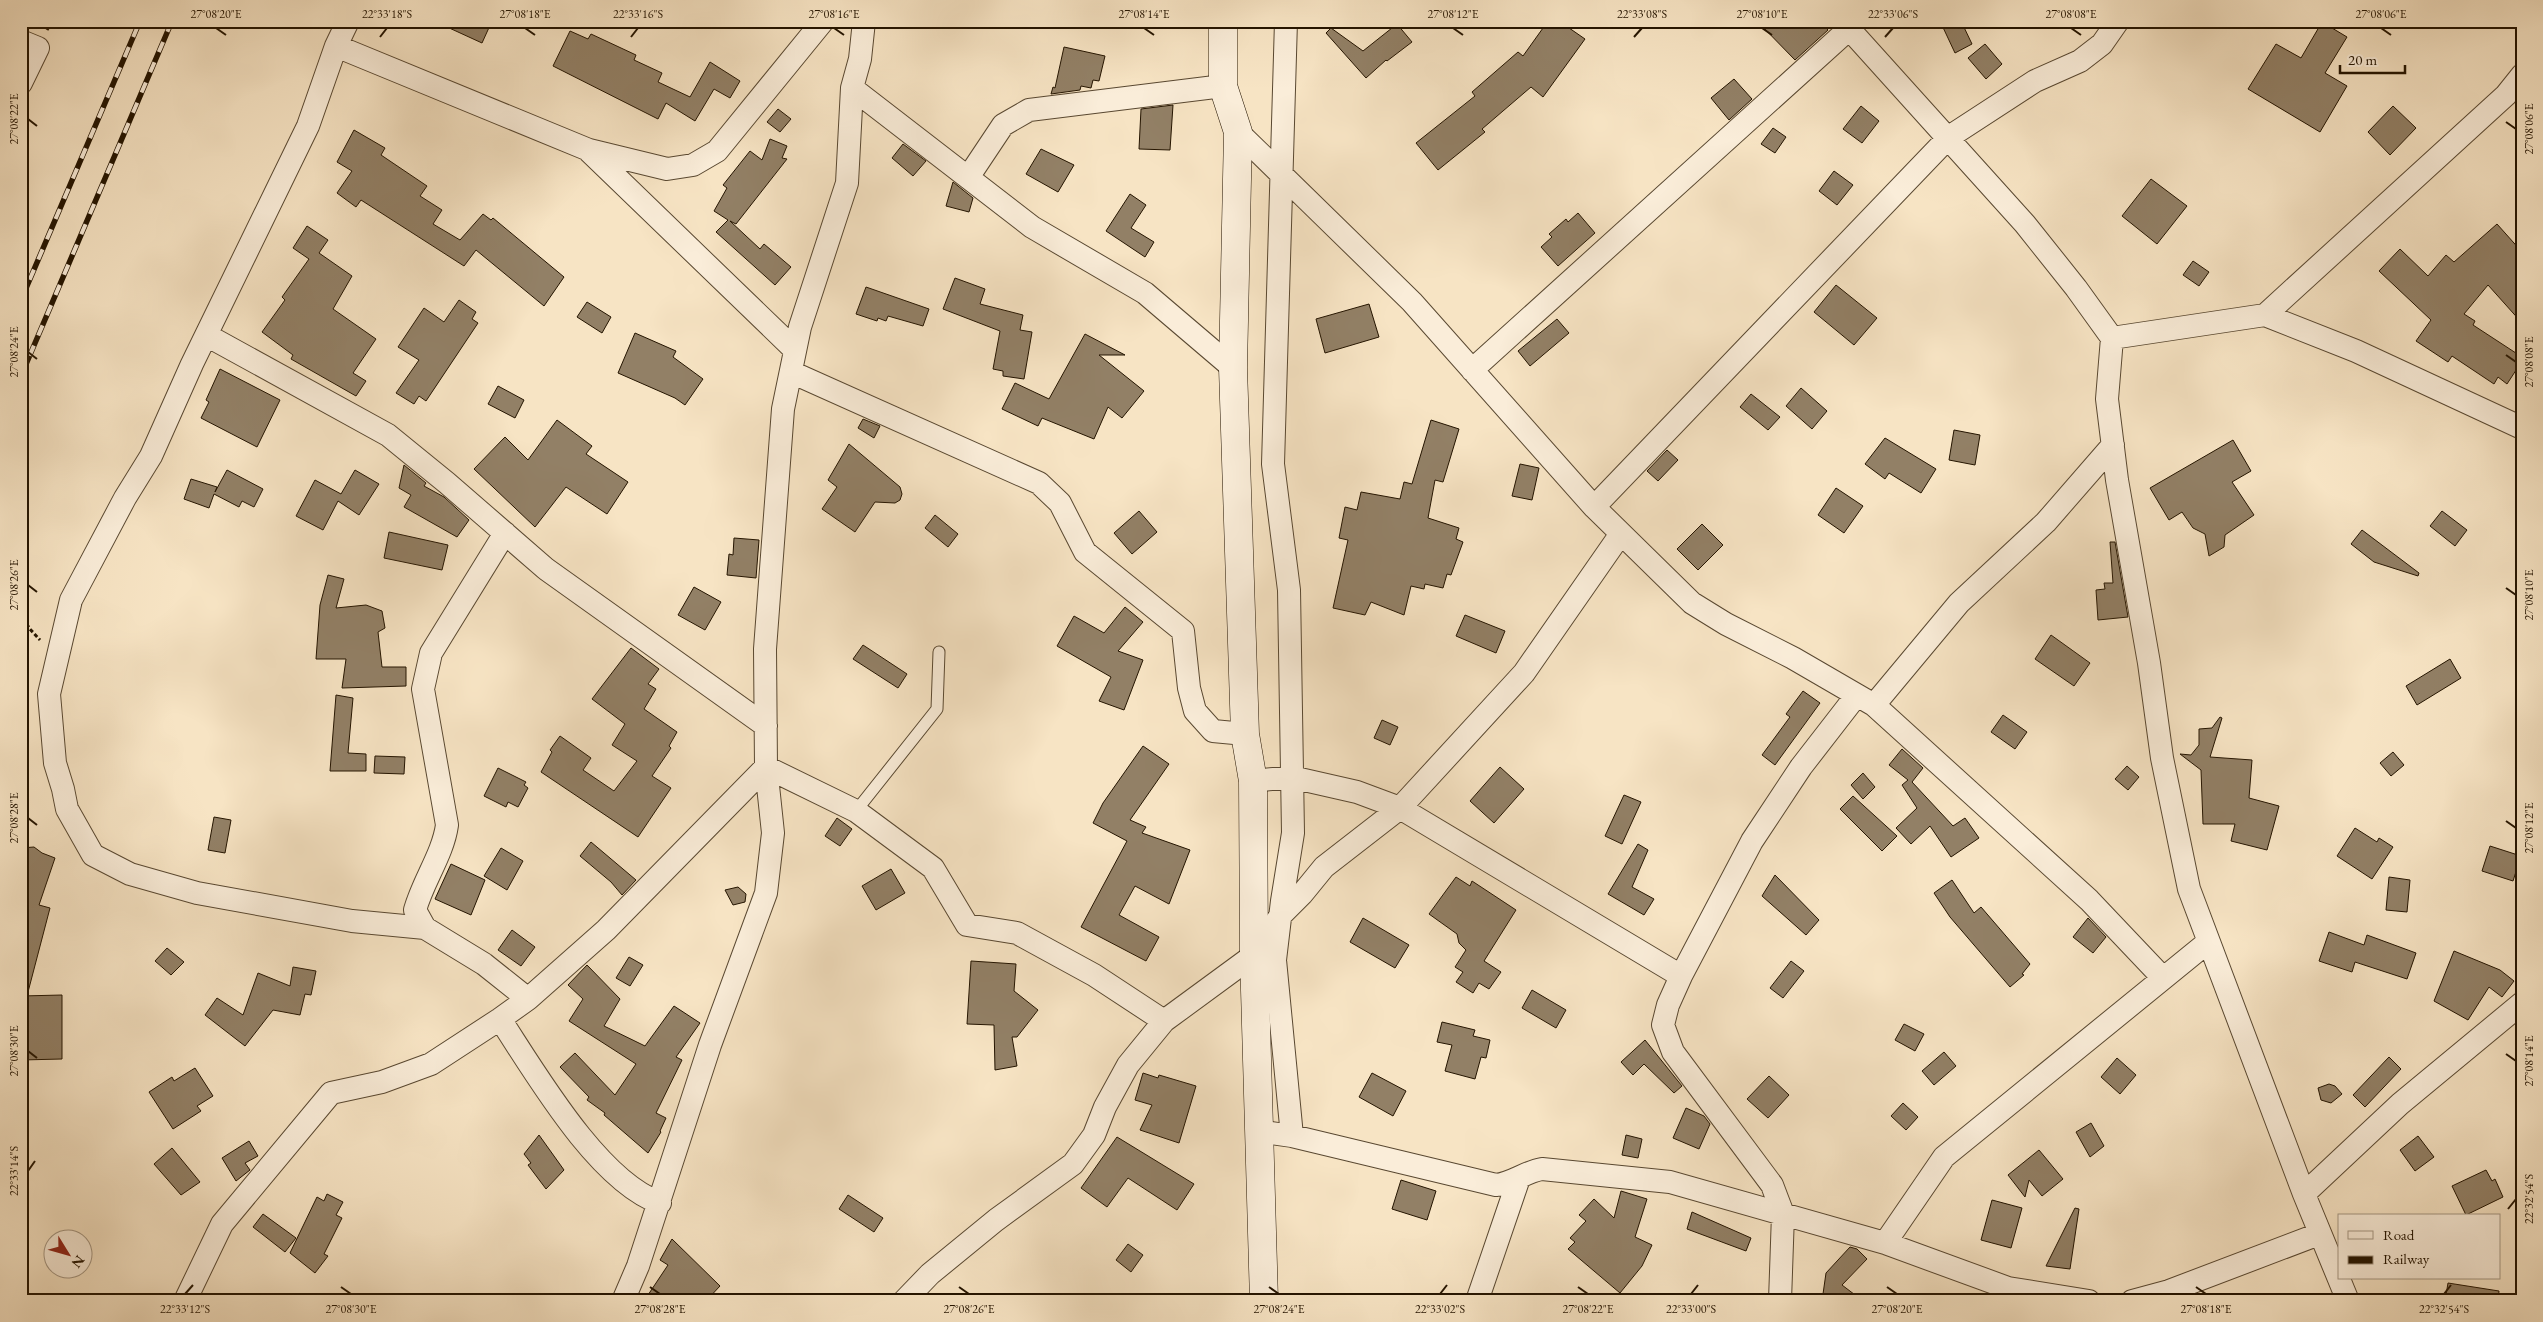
<svg xmlns="http://www.w3.org/2000/svg" width="2543" height="1322" font-family="'EB Garamond',serif">
	<style>
		.building { fill: #928066; stroke: #241400 }
		.lines { fill: none; stroke-linecap: round; stroke-linejoin: round }
		.lane-casing { stroke: #594831; stroke-width: 13 }
		.street-casing { stroke: #594831; stroke-width: 24 }
		.secondary-casing { stroke: #241400; stroke-width: 29 }
		.path { stroke: #241400; stroke-width: 3; stroke-dasharray: 4 2.5; stroke-linecap: butt }
		.lane { stroke: #faedd9; stroke-width: 11 }
		.street { stroke: #faedd9; stroke-width: 22 }
		.secondary { stroke: #faedd9; stroke-width: 28 }
		.rail-casing { stroke: #241400; stroke-width: 5.5 }
		.rail { stroke: #faedd9; stroke-width: 4; stroke-dasharray: 11; stroke-linecap: butt }
		.ticks { fill: none; stroke: #241400; stroke-width: 2 }
		.neatline { fill: none; stroke: #241400; stroke-width: 2 }
		.ticks-label { font-size: 12px; text-anchor: middle; fill: #241400 }
	</style>
	<rect width="100%" height="100%" fill="#f7e4c4"/>
	<filter id="stains"><feTurbulence type="fractalNoise" baseFrequency=".004" numOctaves="4"/><feColorMatrix values="0 0 0 0 .2 0 0 0 0 .09 0 0 0 0 .02 0 0 0 .5 -.17"/></filter>
	<radialGradient id="worn" r=".72"><stop offset=".6" stop-color="#630" stop-opacity="0"/><stop offset="1" stop-color="#630" stop-opacity=".3"/></radialGradient>
	<path class="building" d="M434,21H492L482,43Z
		M1548,21H1559L1585,39L1543,97L1531,87L1482,129L1485,132L1438,170L1416,143L1475,96L1472,92L1518,52L1523,56Z
		M1757,21H1819L1828,30L1795,60Z
		M1940,21H1961L1972,44L1955,53Z
		M2322,22L2347,37L2325,73L2347,86L2320,132L2248,89L2276,44L2301,58Z
		M1397,24L1412,42L1387,61L1386,60L1366,78L1326,33L1331,28L1363,51Z
		M570,31L588,39L591,34L636,55L634,60L662,73L658,82L690,97L710,62L740,81L730,98L714,89L695,121L666,103L658,119L553,66Z
		M1985,44L2002,64L1986,79L1968,58Z
		M1064,47L1105,56L1099,81L1093,80L1091,88L1081,86L1080,90L1051,94L1053,87L1055,88Z
		M1734,79L1752,99L1729,120L1711,98Z
		M1173,105L1170,150L1139,149L1141,109Z
		M1861,106L1879,121L1862,143L1843,129Z
		M2393,106L2416,128L2390,155L2368,132Z
		M778,109L791,119L780,132L767,122Z
		M1773,128L1786,137L1775,153L1761,144Z
		M354,130L385,148L381,155L427,186L420,196L442,210L433,224L460,240L483,214L491,220L493,218L564,277L544,306L476,250L464,266L361,200L356,207L337,193L352,171L337,162Z
		M770,139L787,146L782,158L787,159L736,224L730,221L760,249L764,244L791,267L775,285L716,232L728,220L714,211L727,188L723,185L750,151L762,160Z
		M903,144L926,161L913,176L892,158Z
		M1041,149L1074,165L1058,192L1026,174Z
		M1834,171L1853,185L1837,205L1819,191Z
		M2151,179L2187,206L2157,244L2122,216Z
		M953,182L973,198L969,212L946,206Z
		M1130,194L1146,205L1131,228L1154,242L1145,257L1106,231Z
		M1578,213L1595,233L1558,266L1541,247L1552,237L1549,234L1566,219L1568,222Z
		M2497,224L2522,252V323L2488,285L2464,314L2475,321L2473,325L2522,357V361L2507,384L2498,377L2494,384L2452,356L2448,362L2416,341L2431,320L2379,271L2400,249L2428,276L2446,255L2454,262Z
		M307,226L328,240L319,253L352,276L333,309L376,339L353,373L366,381L356,396L291,359L293,355L262,332L285,300L282,297L309,259L293,248Z
		M2193,261L2209,272L2199,286L2183,275Z
		M955,278L985,289L980,304L1023,315L1020,330L1032,332L1024,379L1003,376V371L993,369L1000,331L943,309Z
		M1836,285L1877,318L1854,345L1814,312Z
		M866,287L929,309L923,326L888,316L886,321L878,318L877,321L856,314Z
		M459,300L476,312L472,319L478,323L426,401L419,396L414,404L396,393L419,360L398,347L424,308L444,322Z
		M587,302L611,317L602,333L577,317Z
		M1369,304L1379,337L1325,353L1316,319Z
		M1557,319L1569,333L1530,366L1518,351Z
		M635,333L676,351L673,357L703,379L685,405L675,398L618,373Z
		M1085,334L1125,355H1099L1144,391L1122,418L1108,407L1094,439L1042,418L1038,426L1002,409L1015,383L1049,399Z
		M220,369L280,400L257,447L201,418L209,402L206,400Z
		M498,386L524,400L515,418L488,404Z
		M1801,388L1827,411L1812,429L1786,406Z
		M1751,394L1780,417L1768,430L1740,407Z
		M863,419L880,426L874,438L858,428Z
		M557,420L592,446L586,454L628,482L607,514L566,487L535,527L474,469L505,437L528,460Z
		M1431,420L1459,429L1443,482L1435,480L1428,518L1459,528L1456,539L1463,542L1451,575L1447,574L1443,588L1425,584L1424,589L1411,586L1404,615L1371,602L1365,615L1333,608L1348,540L1339,538L1345,507L1357,510L1361,492L1400,499L1404,482L1412,484Z
		M1954,430L1980,435L1975,465L1949,460Z
		M1885,438L1936,469L1921,493L1889,473L1885,479L1865,464Z
		M2233,440L2251,471L2232,482L2254,515L2225,535L2224,547L2209,556L2205,534L2193,528L2182,512L2169,520L2150,488Z
		M849,444L900,487L902,494L900,500L895,503L875,502L855,532L822,509L837,487L828,480Z
		M1667,450L1678,460L1658,481L1647,471Z
		M1520,464L1539,468L1532,500L1512,496Z
		M404,465L426,483L424,486L444,497L469,520L457,537L404,507L411,495L399,488Z
		M227,470L263,489L254,507L242,501L239,507L214,494L209,508L184,499L191,479L217,487L215,492Z
		M355,470L379,484L359,515L338,501L323,530L296,516L315,480L341,494Z
		M1836,488L1863,506L1844,533L1818,515Z
		M1139,511L1157,532L1132,554L1114,533Z
		M2442,511L2467,530L2455,546L2430,526Z
		M935,515L958,534L948,547L925,528Z
		M1702,524L1723,545L1698,570L1677,549Z
		M2362,530L2419,573L2418,576L2374,562L2351,544Z
		M389,532L448,545L442,570L384,558Z
		M734,538L759,540L756,578L727,575L729,554L733,555Z
		M2110,542H2115L2128,617L2098,620L2096,590L2105,589L2104,583H2113Z
		M328,575L344,579L336,608L366,605L382,611L385,628L378,632L382,667H406V686L342,688L346,659H316L320,605Z
		M694,587L721,602L705,630L678,615Z
		M1125,607L1143,622L1118,651L1143,660L1124,710L1099,701L1111,677L1057,646L1074,616L1104,633Z
		M1465,615L1505,631L1496,653L1456,636Z
		M2051,635L2090,663L2074,686L2035,659Z
		M863,645L907,674L898,688L853,659Z
		M631,648L659,669L648,684L656,689L644,709L677,732L669,746L671,748L652,776L671,788L638,837L541,772L552,752L550,750L560,736L591,758L583,770L614,791L637,761L612,745L625,724L592,699Z
		M2450,659L2461,678L2417,705L2406,686Z
		M1803,691L1820,703L1775,765L1762,755L1790,717L1786,714Z
		M336,695L353,698L348,753L366,754V771H330Z
		M2003,715L2027,732L2015,749L1991,732Z
		M2220,717L2222,718L2210,757L2252,760L2249,798L2279,806L2267,850L2231,841L2235,824H2203L2201,770L2180,754L2191,755L2199,745V729L2212,728Z
		M1382,720L1398,727L1390,745L1374,738Z
		M1143,746L1169,764L1130,820L1146,827L1142,833L1190,850L1169,904L1135,886L1119,915L1159,937L1146,961L1081,927L1127,841L1093,823L1103,803Z
		M1902,749L1923,768L1912,782L1953,826L1965,818L1979,838L1951,857L1930,826L1911,844L1896,828L1917,808L1902,785L1908,780L1889,765Z
		M2393,752L2404,765L2391,776L2380,763Z
		M375,756L405,757L404,774L374,773Z
		M2127,766L2139,777L2128,790L2115,779Z
		M1500,767L1524,789L1494,823L1470,801Z
		M498,768L526,782L524,785L528,788L518,807L508,802L506,807L484,796Z
		M1863,773L1875,787L1863,799L1851,785Z
		M1624,795L1641,802L1622,844L1605,836Z
		M1853,796L1897,836L1882,851L1840,809Z
		M214,817L231,820L225,853L208,850Z
		M837,818L852,829L840,846L825,836Z
		M2355,828L2377,842L2379,838L2393,847L2372,879L2337,856Z
		M591,842L636,880L622,895L611,882L580,856Z
		M1638,844L1648,850L1632,887L1654,899L1644,915L1608,894Z
		M2490,846L2521,856L2513,881L2482,871Z
		M34,847L42,853L55,858L39,905L50,908L28,992H21V848Z
		M501,848L523,861L507,890L484,876Z
		M451,864L485,880L471,915L435,899Z
		M891,869L905,893L876,910L862,886Z
		M1775,875L1819,920L1806,935L1762,896Z
		M1456,877L1470,886L1472,881L1516,910L1484,961L1501,972L1489,989L1479,983L1473,993L1456,982L1463,972L1455,967L1466,950L1459,943L1457,934L1429,914Z
		M2389,877L2410,880L2407,912L2386,910Z
		M1952,880L1974,913L1981,907L2030,964L2022,974L2024,975L2010,987L1950,917L1934,893Z
		M738,887L746,894L745,902L733,905L725,890Z
		M1363,918L1409,945L1395,968L1350,942Z
		M2088,918L2106,937L2093,953L2073,937Z
		M512,930L535,947L521,966L498,950Z
		M2329,932L2364,945L2367,935L2416,953L2407,979L2355,962L2352,972L2319,961Z
		M167,948L184,962L171,975L155,961Z
		M2454,951L2500,970L2514,981L2502,997L2489,987L2468,1020L2434,1001Z
		M629,957L643,965L630,986L616,978Z
		M971,961L1016,964L1014,991L1038,1010L1017,1037H1012L1017,1066L995,1070L994,1025L967,1024Z
		M1791,961L1804,971L1783,998L1770,988Z
		M587,965L620,999L604,1026L645,1046L674,1006L700,1023L676,1057L682,1060L656,1113L666,1118L660,1131L661,1132L648,1153L604,1115L605,1113L587,1100L589,1097L560,1067L575,1053L615,1095L636,1064L569,1021L583,999L568,985Z
		M293,967L316,971L311,995L305,994L300,1015L273,1010L245,1046L205,1015L217,998L243,1015L258,973L290,986Z
		M1532,990L1566,1010L1556,1028L1522,1008Z
		M62,995V1059L21,1060V996Z
		M1442,1022L1475,1030L1473,1036L1490,1040L1486,1058L1481,1057L1475,1079L1445,1071L1452,1045L1437,1042Z
		M1904,1024L1924,1034L1915,1051L1895,1040Z
		M1645,1040L1682,1086L1674,1093L1644,1064L1633,1075L1621,1062Z
		M1944,1052L1956,1066L1934,1085L1922,1071Z
		M2389,1057L2401,1069L2365,1107L2353,1095Z
		M2117,1058L2136,1075L2120,1094L2101,1077Z
		M195,1068L213,1096L197,1106L201,1111L173,1129L149,1092L172,1077L174,1081Z
		M1143,1073L1158,1078L1159,1075L1196,1086L1179,1143L1140,1130L1152,1105L1135,1100Z
		M1372,1073L1406,1091L1393,1116L1359,1097Z
		M1769,1076L1789,1095L1768,1118L1747,1099Z
		M2329,1084L2335,1086L2342,1094L2331,1103L2321,1100L2318,1088Z
		M1903,1103L1918,1117L1906,1130L1891,1116Z
		M1686,1108L1704,1116L1710,1124L1699,1149L1673,1138Z
		M2091,1123L2104,1146L2090,1157L2076,1132Z
		M539,1135L564,1170L546,1189L528,1165L531,1163L524,1154Z
		M1626,1135L1642,1139L1638,1158L1622,1155Z
		M2418,1136L2434,1157L2415,1171L2400,1150Z
		M1117,1137L1194,1184L1177,1210L1128,1178L1107,1207L1081,1188Z
		M249,1141L258,1156L245,1163L250,1170L236,1181L222,1158Z
		M172,1148L200,1182L181,1195L154,1164Z
		M2039,1150L2063,1179L2042,1196L2029,1180L2025,1197L2008,1175Z
		M2486,1170L2492,1181L2495,1179L2503,1197L2466,1215L2452,1186Z
		M1401,1180L1436,1191L1427,1220L1392,1209Z
		M1621,1191L1647,1199L1635,1237L1652,1245L1642,1266L1620,1293L1568,1249L1575,1242L1570,1238L1586,1221L1579,1215L1594,1199L1614,1218Z
		M327,1194L343,1202L336,1215L342,1218L324,1254L328,1256L315,1273L290,1253L317,1197L324,1201Z
		M848,1195L883,1218L874,1232L839,1209Z
		M1992,1200L2022,1208L2011,1248L1981,1240Z
		M2075,1208L2079,1209L2070,1269L2046,1266Z
		M1692,1212L1751,1238L1746,1251L1687,1229Z
		M263,1214L296,1238L285,1252L253,1227Z
		M672,1239L720,1286L706,1301H644L668,1265L660,1260Z
		M1128,1244L1143,1255L1131,1272L1116,1260Z
		M1850,1247L1857,1249L1867,1259L1842,1285L1863,1301H1822L1826,1273Z
		M2448,1283L2499,1291L2498,1301H2445Z"/>
	<g class="lines">
		<g class="lane-casing">
			<path id="lane" d="M856,811L937,709L939,652"/>
		</g>
		<g class="street-casing">
			<path id="street" d="M348,21L336,46L308,126L192,364L151,456L125,498L71,600L49,694L55,763L63,789L67,809L93,855L130,874L197,893L352,921L425,928L484,964L528,999L606,930L766,767L856,811L933,868L967,925L1017,933L1094,975L1164,1021
				M1286,21L1273,464L1289,590L1293,833L1282,901L1275,960L1292,1136
				M1842,21L2025,224L2076,288L2112,338L2265,315L2356,351L2522,428
				M21,41L38,48L21,83
				M336,46L589,150L667,169L693,165L717,151L823,21
				M852,88L1032,227L1145,293L1233,368
				M1238,132L1412,302L1594,507L1692,603L1726,624L1793,658L1874,705L2089,900L2163,978
				M589,151L795,350
				M969,176L1003,125L1029,110L1223,86
				M2265,315L2506,95L2522,75
				M208,336L388,435L447,483L546,569L766,726
				M2112,338L2107,399L2117,480L2149,663L2162,758L2189,889L2304,1194L2348,1301
				M1472,370L1849,29
				M791,372L1039,483L1060,503L1085,552L1183,631L1189,688L1195,711L1213,731L1245,734
				M1594,507L1949,137L2035,81L2080,61L2102,44L2118,21
				M1874,705L1959,603L2046,522L2113,445
				M1253,781L1291,777L1357,792L1400,808L1681,976
				M425,928L415,910C423,881 443,854 447,825L423,689L431,653L505,533
				M500,1019C536,1074 598,1181 660,1203
				M1258,1131L1292,1136L1496,1185C1513,1183 1525,1172 1542,1169L1670,1182L1885,1243L2008,1288L2089,1301
				M2304,1194L2400,1104L2522,1003
				M1885,1243L1944,1157L2208,942
				M185,1301L222,1224L331,1093L382,1082L431,1064L500,1019L528,999
				M623,1301L638,1266L710,1045L766,893L773,833L766,767L765,649L783,409L800,327L847,183L852,88L860,59L864,21
				M904,1301L930,1274L996,1220L1073,1164L1094,1135L1105,1107L1128,1065L1164,1021L1254,955L1280,916L1302,894L1324,867L1400,808L1524,673L1620,535
				M1477,1301L1519,1178
				M1780,1301L1783,1214L1772,1185L1673,1052L1663,1025L1668,1005L1681,976L1752,841L1801,767L1856,696
				M2132,1301L2169,1291L2319,1234"/>
		</g>
		<g class="secondary-casing">
			<path id="secondary" d="M1223,21V86L1238,132L1233,368L1245,734L1253,781L1254,955L1264,1301"/>
		</g>
		<path class="path" d="M47,30L52,21
			M21,612L29,628L40,640"/>
		<use href="#lane" class="lane"/>
		<use href="#street" class="street"/>
		<use href="#secondary" class="secondary"/>
		<g class="rail-casing">
			<path id="rail" d="M21,300L140,21
				M21,376L172,21"/>
		</g>
		<use href="#rail" class="rail"/>
	</g>
	<path class="ticks" d="M216,28L226,35M525,28L535,35M834,28L844,35M1144,28L1154,35M1453,28L1463,35M1762,28L1772,35M2071,28L2081,35M2381,28L2391,35M380,37L387,28M631,37L638,28M1634,37L1642,28M1885,37L1893,28M28,119L37,126M2506,122L2516,129M28,352L37,359M2506,355L2516,362M28,585L37,592M2506,588L2516,595M28,818L37,825M2506,821L2516,828M28,1051L37,1058M2506,1054L2516,1061M28,1171L35,1161M2508,1209L2516,1199M341,1287L351,1294M650,1287L660,1294M959,1287L969,1294M1269,1287L1279,1294M1578,1287L1588,1294M1887,1287L1897,1294M2196,1287L2206,1294M185,1294L193,1285M1440,1294L1447,1285M1691,1294L1698,1285M2444,1294L2451,1285"/>
	<rect width="2543" height="1322" fill="none" stroke="#f7e4c4" stroke-width="55"/>
	<rect x="2338" y="1214" width="162" height="65" fill="#faedd9" stroke="#a49682"/>
	<rect x="2348" y="1231" width="25" height="8" fill="#faedd9" stroke="#a49682"/>
	<text x="2383" y="1240" font-size="15" fill="#241400">Road</text>
	<rect x="2348" y="1256" width="25" height="8" fill="#241400" stroke="#a49682"/>
	<text x="2383" y="1264" font-size="15" fill="#241400">Railway</text>
	<g transform="translate(68 1254) rotate(127)"><circle r="24" fill="#faedd9" stroke="#a49682"/>
	<path d="M0-4L9 19L0 12L-9 19Z" fill="#8f2418"/>
	<text y="-8" font-size="14" font-weight="bold" text-anchor="middle" fill="#241400">N</text>
	</g>
	<path d="M2340 65v8h65v-8" fill="none" stroke="#241400" stroke-width="2.5"/>
	<text x="2348" y="65" font-size="15" fill="#241400" stroke="#faedd9" stroke-width="4" paint-order="stroke">20 m</text>
	<rect x="28" y="28" width="2488" height="1266" class="neatline"/>
	<g class="ticks-label">
		<text x="216" y="18">27°08'20"E</text>
		<text x="387" y="18">22°33'18"S</text>
		<text x="525" y="18">27°08'18"E</text>
		<text x="638" y="18">22°33'16"S</text>
		<text x="834" y="18">27°08'16"E</text>
		<text x="1144" y="18">27°08'14"E</text>
		<text x="1453" y="18">27°08'12"E</text>
		<text x="1642" y="18">22°33'08"S</text>
		<text x="1762" y="18">27°08'10"E</text>
		<text x="1893" y="18">22°33'06"S</text>
		<text x="2071" y="18">27°08'08"E</text>
		<text x="2381" y="18">27°08'06"E</text>
		<text transform="translate(14 119) rotate(-90)" y="4">27°08'22"E</text>
		<text transform="translate(2529 129) rotate(-90)" y="4">27°08'06"E</text>
		<text transform="translate(14 352) rotate(-90)" y="4">27°08'24"E</text>
		<text transform="translate(2529 362) rotate(-90)" y="4">27°08'08"E</text>
		<text transform="translate(14 585) rotate(-90)" y="4">27°08'26"E</text>
		<text transform="translate(2529 595) rotate(-90)" y="4">27°08'10"E</text>
		<text transform="translate(14 818) rotate(-90)" y="4">27°08'28"E</text>
		<text transform="translate(2529 828) rotate(-90)" y="4">27°08'12"E</text>
		<text transform="translate(14 1051) rotate(-90)" y="4">27°08'30"E</text>
		<text transform="translate(2529 1061) rotate(-90)" y="4">27°08'14"E</text>
		<text transform="translate(14 1171) rotate(-90)" y="4">22°33'14"S</text>
		<text transform="translate(2529 1199) rotate(-90)" y="4">22°32'54"S</text>
		<text x="185" y="1313">22°33'12"S</text>
		<text x="351" y="1313">27°08'30"E</text>
		<text x="660" y="1313">27°08'28"E</text>
		<text x="969" y="1313">27°08'26"E</text>
		<text x="1279" y="1313">27°08'24"E</text>
		<text x="1440" y="1313">22°33'02"S</text>
		<text x="1588" y="1313">27°08'22"E</text>
		<text x="1691" y="1313">22°33'00"S</text>
		<text x="1897" y="1313">27°08'20"E</text>
		<text x="2206" y="1313">27°08'18"E</text>
		<text x="2444" y="1313">22°32'54"S</text>
	</g>
	<rect width="100%" height="100%" filter="url(#stains)"/>
	<rect width="100%" height="100%" fill="url(#worn)"/>
</svg>
